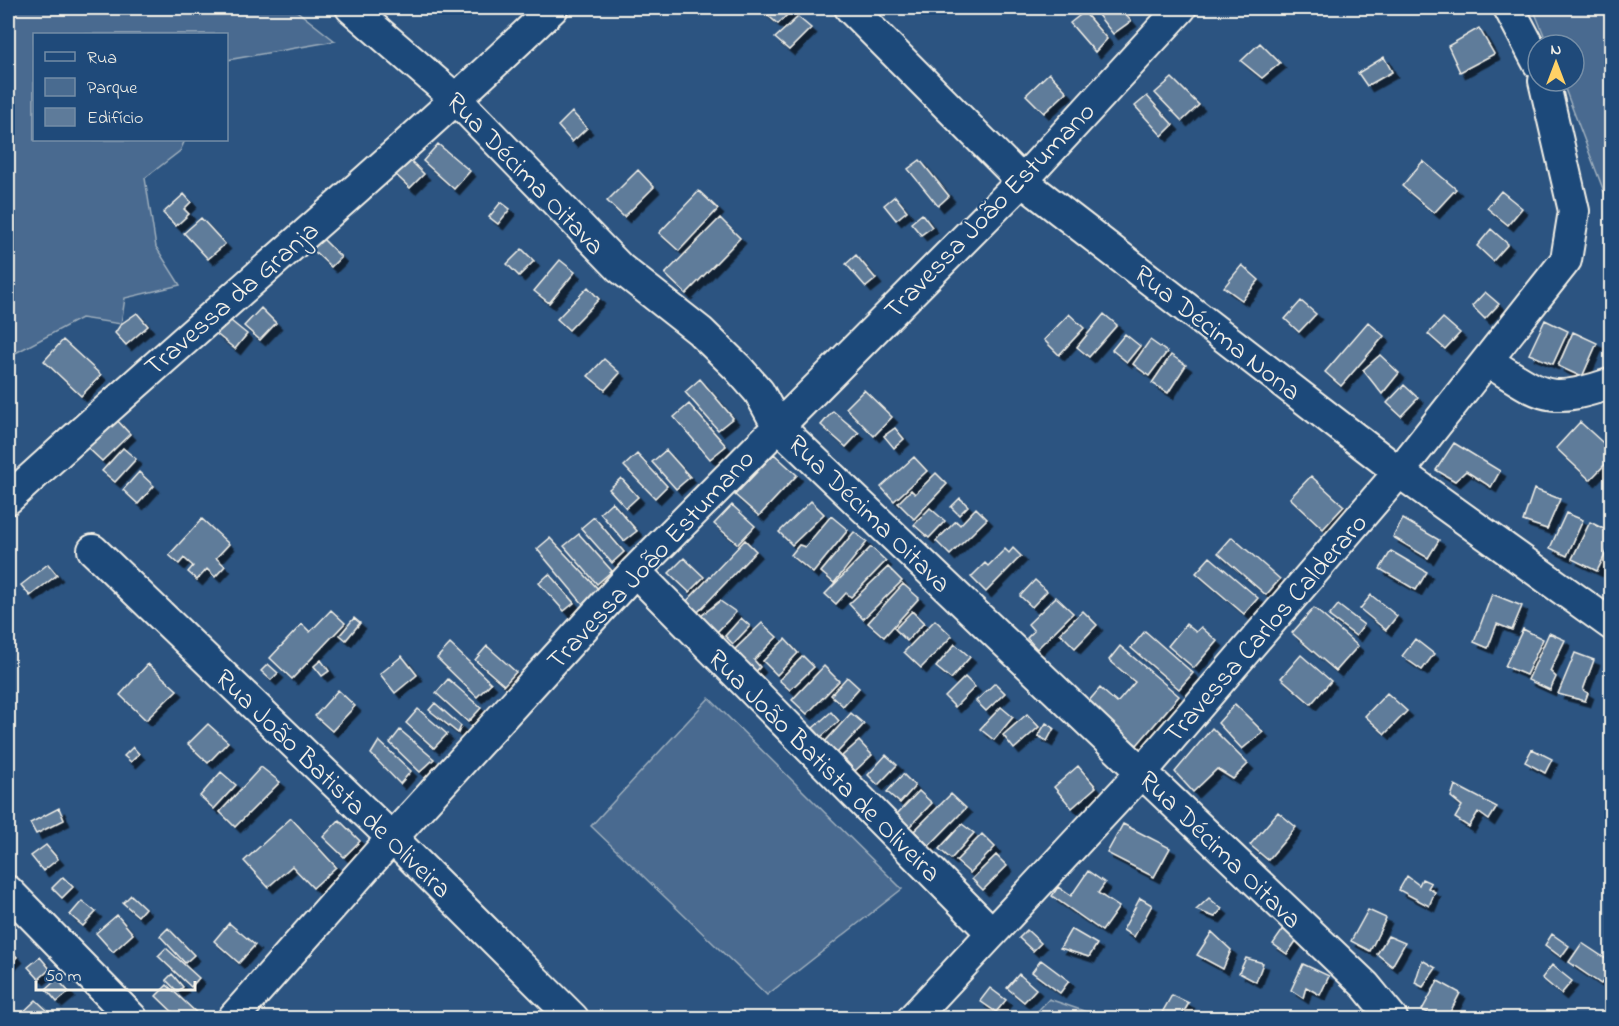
<svg xmlns="http://www.w3.org/2000/svg" width="1619" height="1026" font-family="'Indie Flower',sans-serif">
	<style>
		.green { fill: #496b90; stroke: #9eaebc; stroke-width: 1.5 }
		.building { fill: #5e7b9a; stroke: #f4f1e8; stroke-width: 1.5; filter: url(#shadow) }
		.lines { fill: none; stroke-linecap: round; stroke-linejoin: round }
		.minor-casing { stroke: #f4f1e8; stroke-width: 34 }
		.minor { stroke: #1f4a7a; stroke-width: 30 }
		.labels { text-anchor: middle; stroke-width: 4.5; stroke-linejoin: round; paint-order: stroke }
		.street-label { font-size: 27px; fill: #f4f1e8; stroke: #1f4a7a }
	</style>
	<defs>
		<filter id="shadow"><feDropShadow dx="5.5" dy="5.5" stdDeviation="0" flood-color="#0009"/></filter>
	</defs>
	<rect width="100%" height="100%" fill="#2c5481"/>
	<filter id="ink" filterUnits="userSpaceOnUse"><feTurbulence type="fractalNoise" baseFrequency=".0167" numOctaves="2"/><feDisplacementMap in="SourceGraphic" scale="12" xChannelSelector="R" yChannelSelector="G"/><feConvolveMatrix kernelMatrix="1 2 1 2 8 2 1 2 1" color-interpolation-filters="sRGB"/></filter>
	<g filter="url(#ink)">
		<path class="green" d="M8,8H293L335,41L227,60L226,34H34V140H185L180,151L145,178L156,247L180,285L125,298L121,324L81,318L8,357Z
			M1533,8H1611V210L1562,81H1574V45H1548Z
			M709,698L902,889L767,995L591,826Z
			M1049,999L1104,1018H1031Z"/>
		<path class="building" d="M759,8H794L778,24Z
			M1097,8H1120L1131,21L1113,34L1094,10Z
			M1084,12L1107,39L1095,52L1070,23Z
			M798,17L811,28L789,50L775,38Z
			M1479,28L1494,54L1460,72L1448,46Z
			M1260,43L1280,63L1262,78L1241,61Z
			M1384,57L1392,72L1367,86L1358,73Z
			M1049,73L1067,92L1044,113L1026,95Z
			M1172,78L1199,105L1182,121L1155,93Z
			M1147,96L1173,125L1162,136L1135,106Z
			M572,112L587,128L572,142L558,126Z
			M438,144L470,171L454,189L423,161Z
			M410,160L424,174L410,188L395,174Z
			M920,160L949,196L938,206L908,169Z
			M1423,161L1456,189L1434,213L1402,186Z
			M638,170L654,187L624,217L607,201Z
			M699,191L718,209L679,251L659,233Z
			M1501,191L1522,208L1508,225L1487,208Z
			M184,194L191,202L184,209L189,214L176,226L163,213Z
			M895,196L907,211L896,220L884,205Z
			M501,202L510,209L498,224L489,217Z
			M922,214L932,227L921,235L911,223Z
			M201,218L225,244L208,259L184,233Z
			M720,218L740,238L686,294L665,274Z
			M1491,229L1508,244L1493,261L1477,246Z
			M323,239L341,257L331,267L312,249Z
			M522,249L534,261L519,276L507,264Z
			M856,255L876,279L866,287L846,264Z
			M560,260L575,272L549,303L534,291Z
			M1242,265L1259,280L1242,300L1224,287Z
			M588,287L599,299L569,330L557,319Z
			M1485,292L1499,304L1485,319L1472,306Z
			M1301,301L1316,314L1299,332L1285,319Z
			M261,308L276,323L260,340L244,326Z
			M137,313L148,326L126,345L115,333L121,324Z
			M1069,314L1084,328L1059,355L1044,340Z
			M1104,314L1117,325L1089,357L1077,347Z
			M226,317L247,334L235,349L214,332Z
			M1443,318L1460,333L1445,349L1428,334Z
			M1545,320L1568,331L1553,364L1529,354Z
			M1368,322L1384,336L1341,386L1325,372Z
			M1573,332L1597,343L1582,377L1558,366Z
			M1125,334L1140,346L1127,362L1112,350Z
			M63,340L101,375L81,396L44,361Z
			M1150,340L1167,352L1149,376L1133,364Z
			M1171,355L1186,365L1168,393L1152,383Z
			M1380,355L1399,373L1382,394L1363,370Z
			M604,359L620,373L605,390L588,376Z
			M700,379L733,418L718,430L685,392Z
			M1404,385L1418,398L1401,416L1387,403Z
			M864,390L892,417L874,436L846,408Z
			M689,404L726,446L710,459L674,417Z
			M833,411L859,433L846,447L821,425Z
			M116,419L130,434L102,461L87,447Z
			M1580,422L1612,451V457L1590,480L1556,448Z
			M895,428L904,439L894,448L884,436Z
			M1454,443L1500,471L1491,487L1466,471L1455,481L1436,470Z
			M123,448L136,459L115,482L102,471Z
			M666,450L690,477L676,489L652,462Z
			M637,454L667,486L655,498L624,466Z
			M774,454L797,475L759,516L735,495Z
			M914,457L927,471L894,501L881,487Z
			M139,472L154,486L138,504L123,490Z
			M936,473L947,484L914,519L898,503L911,490L915,494Z
			M1311,476L1344,506L1323,529L1290,498Z
			M621,478L638,497L626,508L609,489Z
			M1534,489L1560,499L1547,529L1523,521Z
			M960,498L968,506L959,515L951,507Z
			M811,501L824,514L792,545L779,532Z
			M612,502L637,531L624,541L600,513Z
			M732,505L755,526L738,544L714,524Z
			M930,508L945,521L929,538L914,525Z
			M976,508L987,519L950,555L936,541L956,521L960,525Z
			M1566,513L1583,520L1567,556L1550,548Z
			M831,516L848,530L813,573L791,555L799,545L805,547Z
			M594,517L624,552L612,563L581,528Z
			M202,519L229,544L216,558L225,566L215,577L207,569L197,580L188,572L193,566L184,558L179,564L169,555Z
			M1403,519L1439,540L1428,558L1393,537Z
			M1590,522L1612,533V541L1597,571L1572,559Z
			M854,532L867,542L834,583L821,572Z
			M579,534L612,571L597,584L564,546Z
			M1232,537L1280,579L1266,595L1218,553Z
			M550,538L599,590L583,604L537,549Z
			M745,540L756,551L698,612L686,602Z
			M871,547L886,561L851,597L846,593L836,604L825,594Z
			M1013,548L1021,556L986,592L971,577L985,563L988,566L1005,549L1009,553Z
			M1391,551L1427,572L1416,590L1380,569Z
			M1210,557L1258,598L1244,614L1196,573Z
			M684,558L704,577L689,592L669,573Z
			M48,564L57,575L30,596L21,585Z
			M888,567L902,581L863,619L849,604Z
			M549,574L574,603L564,611L539,583Z
			M1035,580L1047,591L1032,607L1020,596Z
			M903,584L919,598L884,637L868,623Z
			M1492,594L1522,606L1512,630L1497,624L1488,648L1474,642Z
			M1371,595L1397,616L1386,630L1360,609Z
			M1056,597L1073,613L1037,649L1027,638L1034,631L1028,624Z
			M720,601L736,612L717,632L701,616Z
			M1338,605L1364,625L1356,636L1329,616Z
			M1314,608L1358,646L1336,671L1292,633Z
			M331,610L345,623L292,679L270,658L302,624L310,632Z
			M912,611L924,623L907,641L895,629Z
			M1083,611L1097,625L1075,648L1060,633Z
			M354,618L360,623L346,640L340,635Z
			M741,618L750,626L733,644L725,636Z
			M935,620L952,636L921,668L904,652Z
			M762,623L777,637L754,660L760,667L752,676L730,654Z
			M1186,624L1196,632L1201,627L1217,641L1194,668L1168,646Z
			M1523,629L1543,639L1526,675L1505,666Z
			M1145,631L1193,673L1179,689L1131,648Z
			M1549,633L1565,640L1550,671L1556,677L1550,690L1528,680Z
			M785,639L798,653L777,675L763,661Z
			M1415,639L1434,654L1422,670L1402,656Z
			M450,644L491,683L477,697L437,658Z
			M955,644L970,657L951,679L936,667Z
			M487,646L516,672L504,685L475,660Z
			M1120,646L1179,696L1137,745L1087,703L1100,688L1117,703L1135,682L1109,660Z
			M1575,653L1594,660L1583,690L1588,693L1585,701L1558,694Z
			M1301,655L1331,681L1311,704L1281,678Z
			M402,656L417,675L395,693L380,674Z
			M803,656L814,667L790,690L779,680Z
			M321,660L329,671L322,676L314,666Z
			M148,664L177,690L146,720L120,695Z
			M268,664L278,673L271,680L261,671Z
			M824,666L839,681L807,714L792,700Z
			M847,677L859,688L843,706L831,695Z
			M965,677L975,687L955,707L945,697Z
			M448,679L481,708L468,722L436,693Z
			M995,683L1005,693L986,711L976,701Z
			M338,690L355,706L332,731L315,716Z
			M1387,693L1407,711L1385,734L1365,716Z
			M435,703L461,726L458,733L429,710Z
			M1235,704L1263,732L1242,749L1218,723Z
			M1001,707L1013,717L994,740L980,729Z
			M418,709L447,734L434,748L406,723Z
			M831,712L839,721L821,737L813,728Z
			M851,713L864,724L836,754L824,743Z
			M1027,714L1039,727L1014,749L1003,735Z
			M1046,723L1054,728L1047,741L1038,736Z
			M208,724L228,742L208,763L188,744Z
			M1212,728L1248,764L1233,779L1217,769L1193,792L1175,772Z
			M400,730L434,759L420,772L390,743Z
			M379,741L411,771L400,784L371,754Z
			M859,741L872,755L855,771L842,756Z
			M133,747L139,754L131,762L124,756Z
			M1532,749L1552,759L1545,773L1525,762Z
			M886,755L897,765L878,785L868,775Z
			M1078,766L1096,787L1072,808L1054,787Z
			M261,767L280,782L235,827L220,812Z
			M221,772L236,785L214,809L200,796Z
			M903,774L915,786L900,803L887,792Z
			M1455,785L1497,807L1489,820L1478,812L1469,827L1455,818L1462,806L1451,797Z
			M919,791L932,803L908,828L895,816Z
			M951,794L966,808L929,846L914,831Z
			M59,808L64,820L36,834L30,823Z
			M1278,812L1296,827L1268,860L1250,845Z
			M291,818L336,867L313,888L292,866L268,887L244,861Z
			M339,820L360,841L344,857L323,837Z
			M962,824L974,833L951,859L939,849Z
			M1123,824L1170,848L1154,877L1107,853Z
			M982,834L995,847L970,873L956,861Z
			M46,845L58,859L43,871L31,856Z
			M996,855L1007,866L983,890L972,879Z
			M1088,871L1105,883L1098,893L1119,907L1102,931L1052,896L1058,887L1071,896Z
			M1407,876L1419,885L1422,879L1431,883L1428,888L1435,892L1429,906L1399,890Z
			M63,877L73,887L62,898L52,888Z
			M131,895L145,908L138,916L123,903Z
			M1140,898L1152,905L1134,937L1123,930Z
			M1209,898L1222,909L1215,917L1196,910Z
			M82,901L96,912L83,926L70,915Z
			M1368,910L1386,918L1370,951L1351,941Z
			M117,915L133,934L113,952L96,933Z
			M229,923L255,945L239,963L214,941Z
			M1287,924L1301,934L1287,954L1273,944Z
			M168,928L194,955L185,963L160,936Z
			M1071,929L1097,944L1089,957L1060,948Z
			M1027,930L1041,943L1033,951L1019,938Z
			M1212,932L1231,950L1223,969L1197,955Z
			M1552,934L1569,946L1561,957L1545,945Z
			M1388,936L1405,943L1392,966L1377,954Z
			M1582,943L1612,963V969L1601,984L1569,962Z
			M8,947L17,957L8,966Z
			M166,948L199,978L191,987L158,956Z
			M40,957L50,969L39,979L28,967Z
			M1246,958L1263,963L1256,982L1239,973Z
			M1041,960L1069,981L1060,993L1032,972Z
			M1422,960L1436,968L1423,987L1415,983Z
			M1303,964L1329,976L1320,995L1306,987L1303,998L1291,990Z
			M1552,965L1572,981L1561,994L1542,978Z
			M172,974L183,987L178,992L166,980Z
			M1019,974L1036,989L1024,1002L1007,988Z
			M57,979L69,992L57,1002L46,989Z
			M1438,981L1460,993L1447,1018H1438L1422,1010Z
			M167,985L202,1018H179L156,996Z
			M990,988L1006,1000L996,1012L980,1001Z
			M1172,995L1189,1003L1180,1018H1159Z
			M36,1000L50,1013L45,1018H17Z"/>
		<g class="lines">
			<g class="minor-casing">
				<path id="minor" d="M351,8L457,100L620,268L700,331L738,368L759,392L777,425L1365,985L1392,1018
					M850,8L1022,181L1399,472L1612,625
					M1509,8L1538,63
					M1487,361C1544,395 1545,406 1612,383
					M8,499C188,333 377,177 553,8
					M93,550L392,838L573,1018
					M635,571L991,932
					M8,891L132,1018
					M233,1018L392,838L635,571L1022,181L1181,8
					M913,1018L1141,773L1399,472L1566,260L1574,211L1544,81"/>
			</g>
			<use href="#minor" class="minor"/>
		</g>
	</g>
	<g class="labels">
		<g class="street-label">
			<text transform="translate(526 173) rotate(46)" y="9">Rua Décima Oitava</text>
			<text transform="translate(989 210) rotate(-46)" y="9">Travessa João Estumano</text>
			<text transform="translate(231 298) rotate(-41)" y="9">Travessa da Granja</text>
			<text transform="translate(1218 332) rotate(38)" y="9">Rua Décima Nona</text>
			<text transform="translate(870 513) rotate(44)" y="9">Rua Décima Oitava</text>
			<text transform="translate(650 559) rotate(-47)" y="9">Travessa João Estumano</text>
			<text transform="translate(1265 628) rotate(-49)" y="9">Travessa Carlos Calderaro</text>
			<text transform="translate(825 765) rotate(45)" y="9">Rua João Batista de Oliveira</text>
			<text transform="translate(334 783) rotate(44)" y="9">Rua João Batista de Oliveira</text>
			<text transform="translate(1221 849) rotate(44)" y="9">Rua Décima Oitava</text>
		</g>
	</g>
	<rect width="1619" height="1026" fill="none" stroke="#1f4a7a" stroke-width="30"/>
	<rect x="15" y="15" width="1589" height="996" fill="none" stroke="#f4f1e8" stroke-width="2" filter="url(#ink)"/>
	<rect x="33" y="33" width="195" height="108" fill="#1f4a7a" stroke="#748da6" stroke-width="1.5"/>
	<rect x="45" y="52" width="30" height="9" fill="#1f4a7a" stroke="#748da6" stroke-width="1.5"/>
	<text x="87" y="63" font-size="18" fill="#f4f1e8">Rua</text>
	<rect x="45" y="78" width="30" height="18" fill="#496b90" stroke="#748da6" stroke-width="1.5"/>
	<text x="87" y="93" font-size="18" fill="#f4f1e8">Parque</text>
	<rect x="45" y="108" width="30" height="18" fill="#5e7b9a" stroke="#748da6" stroke-width="1.5"/>
	<text x="87" y="123" font-size="18" fill="#f4f1e8">Edifício</text>
	<g transform="translate(1556 63)"><circle r="28" fill="#1f4a7a" stroke="#748da6" stroke-width="1.5"/>
	<path d="M0-4.5L10 22L0 15L-10 22Z" fill="#ffd166"/>
	<text y="-9" font-size="16" font-weight="bold" text-anchor="middle" fill="#f4f1e8">N</text>
	</g>
	<path d="M36 981v9h159v-9" fill="none" stroke="#f4f1e8" stroke-width="3"/>
	<text x="45" y="981" font-size="18" fill="#f4f1e8" stroke="#1f4a7a" stroke-width="4.5" paint-order="stroke">50 m</text>
</svg>
